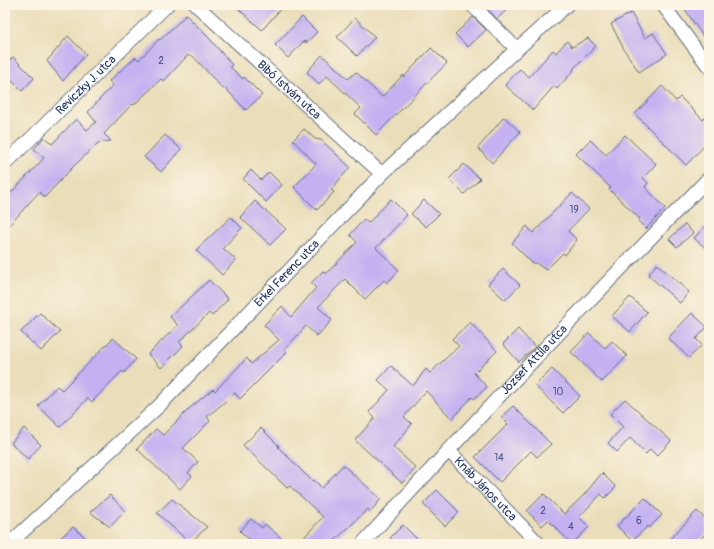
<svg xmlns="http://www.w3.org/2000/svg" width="714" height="549" font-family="Pangolin,sans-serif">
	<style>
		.building { fill: #c3b1f1 }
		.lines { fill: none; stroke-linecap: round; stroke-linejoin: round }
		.minor-casing { stroke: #636c7e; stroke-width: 15 }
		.minor { stroke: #fff; stroke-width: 13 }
		.labels { text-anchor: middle; stroke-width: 4; stroke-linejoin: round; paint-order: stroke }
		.number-label { font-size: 10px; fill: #455083 }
		.street-label { font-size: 12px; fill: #1b2f5e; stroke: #fcf5e5 }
	</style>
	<rect width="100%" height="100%" fill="#fcf5e5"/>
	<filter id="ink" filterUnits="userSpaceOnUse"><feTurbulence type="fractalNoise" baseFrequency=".025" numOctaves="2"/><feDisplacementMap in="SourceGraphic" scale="8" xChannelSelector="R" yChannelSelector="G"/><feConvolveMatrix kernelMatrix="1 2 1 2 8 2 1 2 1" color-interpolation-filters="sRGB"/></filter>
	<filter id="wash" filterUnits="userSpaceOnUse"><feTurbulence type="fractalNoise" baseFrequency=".012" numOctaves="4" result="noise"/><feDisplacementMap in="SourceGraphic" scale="16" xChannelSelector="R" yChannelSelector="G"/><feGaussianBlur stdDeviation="0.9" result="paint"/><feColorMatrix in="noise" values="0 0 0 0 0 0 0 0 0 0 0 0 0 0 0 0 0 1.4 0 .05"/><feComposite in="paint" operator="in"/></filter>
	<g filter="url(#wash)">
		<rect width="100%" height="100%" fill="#eadeba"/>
		<g id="blocks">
			<path class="building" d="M234,5H284L262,30Z
				M486,5H512L497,19L485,6Z
				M682,5H709V45Z
				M631,13L645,38L653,33L667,54L639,72L625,51L611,24Z
				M186,15L209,38L232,65L230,67L243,79L244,77L262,95L246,110L224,87L223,89L192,55L190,57L188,55L164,81L161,79L134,105L132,104L104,134L111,141L98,143L72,168L45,197L39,192L5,230V188L11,193L44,158L34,149L44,137L52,144L76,119L87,130L96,122L88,112L113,85L109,81L136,57L139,60L159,39L160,40Z
				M302,17L317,32L306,43L304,41L288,58L275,45Z
				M473,17L486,30L468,47L455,34Z
				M355,18L375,37L357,56L337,37Z
				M68,36L86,54L63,81L47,61Z
				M588,38L596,46L573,69L574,70L557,89L554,86L533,110L505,85L520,69L529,77L553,50L556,53L567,41L572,47Z
				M431,48L447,63L376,135L355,114L361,108L327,76L319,84L307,72L322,55L348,79L356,72L382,97L403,75L404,77Z
				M13,57L34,78L22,91L5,74V65Z
				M662,86L676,101L680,97L703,120L709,114V141L686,165L635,114Z
				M504,117L520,132L492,163L478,148Z
				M304,129L315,139L321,140L350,167L331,190L334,192L317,210L294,187L316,164L293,140Z
				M165,135L181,149L161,172L144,157Z
				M625,135L656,164L643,178L648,183L645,187L665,208L646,229L638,221L640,219L609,189L611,188L576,154L590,140L606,155Z
				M464,164L480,179L464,194L449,179Z
				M251,170L261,180L269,172L282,185L266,202L243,179Z
				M572,193L589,209L568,231L577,240L565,255L563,253L546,270L536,263H532L512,243L527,226L533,233Z
				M391,199L407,215L376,248L399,270L387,283L384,280L365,299L345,279L318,307L332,320L317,336L306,326L284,350L287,352L240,399L235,393L207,417L210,421L183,448L198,462L188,473L192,476L180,489L137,449L156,429L163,435L191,407L213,389L215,391L247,358L251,364L279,340L264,325L282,306L291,317L316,288L311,283L323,271L326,274L357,242L350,235L364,219L368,223Z
				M424,200L439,214L426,227L411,214Z
				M255,201L286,229L270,245L240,217Z
				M231,217L242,228L223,248L236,260L222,275L196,250Z
				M709,222V251L694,238Z
				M685,224L693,233L677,247L669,239Z
				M657,264L689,292L680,303L648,275Z
				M503,269L520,285L505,300L488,284Z
				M209,280L228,299L212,316L209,313L179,342L183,346L161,368L148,354L178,325L170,317Z
				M630,297L647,312L630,332L612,316Z
				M40,313L60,332L41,351L21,332Z
				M692,313L707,327L696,339L702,345L689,358L668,338Z
				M470,322L497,351L474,373L487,387L474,399L472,397L452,419L426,391L404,417L412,424L393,447L416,468L402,483L355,440L375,418L369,412L389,390L378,380L391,366L413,386L426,369L430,373L459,346L452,339Z
				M518,329L535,347L519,362L503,344Z
				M589,333L605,348L612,341L627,356L602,382L571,352Z
				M113,338L136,359L124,373L122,371L92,402L88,398L60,427L38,406L57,386L62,390Z
				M552,369L580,396L563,413L535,386Z
				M625,399L671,441L657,456L650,449L646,454L630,438L617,452L608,443L623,427L610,414Z
				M513,406L551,444L537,457L531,451L500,482L475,457L508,424L501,417Z
				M24,428L41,445L28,459L11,443Z
				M261,428L279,446L278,447L312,481L314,480L322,488L343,465L381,499L370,512L368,509L331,544H298L323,517L290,486L287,488L243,445Z
				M602,473L616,487L605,498L601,494L579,517L589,527L572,544L548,520L542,526L527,511L544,494L564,514L583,496Z
				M437,490L459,512L445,526L423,504Z
				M110,495L125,511L110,527L90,512Z
				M645,498L662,515L649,528L648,526L632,541L617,526Z
				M172,499L207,527L190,543L157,513Z
				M697,511L707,520L706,533L696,544H665Z
				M251,519L262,528L265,524L288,544H254L240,531Z
				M403,525L422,544H396L390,538Z
				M73,527L93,544H53Z"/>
		</g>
	</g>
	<g filter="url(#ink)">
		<use href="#blocks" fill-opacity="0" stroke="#636c7e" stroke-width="1"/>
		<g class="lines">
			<g class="minor-casing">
				<g id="minor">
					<path id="s1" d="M196,5L382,174"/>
					<path d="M472,5L517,49"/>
					<path d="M663,5L709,67"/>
					<path id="s2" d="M5,164L167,5"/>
					<path id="s3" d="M448,450L539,544"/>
					<path id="s4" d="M9,544L159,406L382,174L517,49L567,5"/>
					<path id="s5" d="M362,544C476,420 591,298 709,178"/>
				</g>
			</g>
			<use href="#minor" class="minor"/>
		</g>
	</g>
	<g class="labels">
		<g class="number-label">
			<text x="161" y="64">2</text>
			<text x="574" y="213">19</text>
			<text x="558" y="395">10</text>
			<text x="499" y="461">14</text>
			<text x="543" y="514">2</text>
			<text x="639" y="524">6</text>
			<text x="571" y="530">4</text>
		</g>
		<g class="street-label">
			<text dy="4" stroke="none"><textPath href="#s2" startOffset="113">Reviczky J. utca</textPath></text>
			<text dy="4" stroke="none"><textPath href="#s1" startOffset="126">Bibó István utca</textPath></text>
			<text dy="4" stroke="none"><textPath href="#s4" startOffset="388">Erkel Ferenc utca</textPath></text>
			<text dy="4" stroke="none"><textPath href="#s5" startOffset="252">József Attila utca</textPath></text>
			<text dy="4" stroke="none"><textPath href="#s3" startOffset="54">Knáb János utca</textPath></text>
		</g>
	</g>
	<rect width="714" height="549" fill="none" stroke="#fcf5e5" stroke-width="20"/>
</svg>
